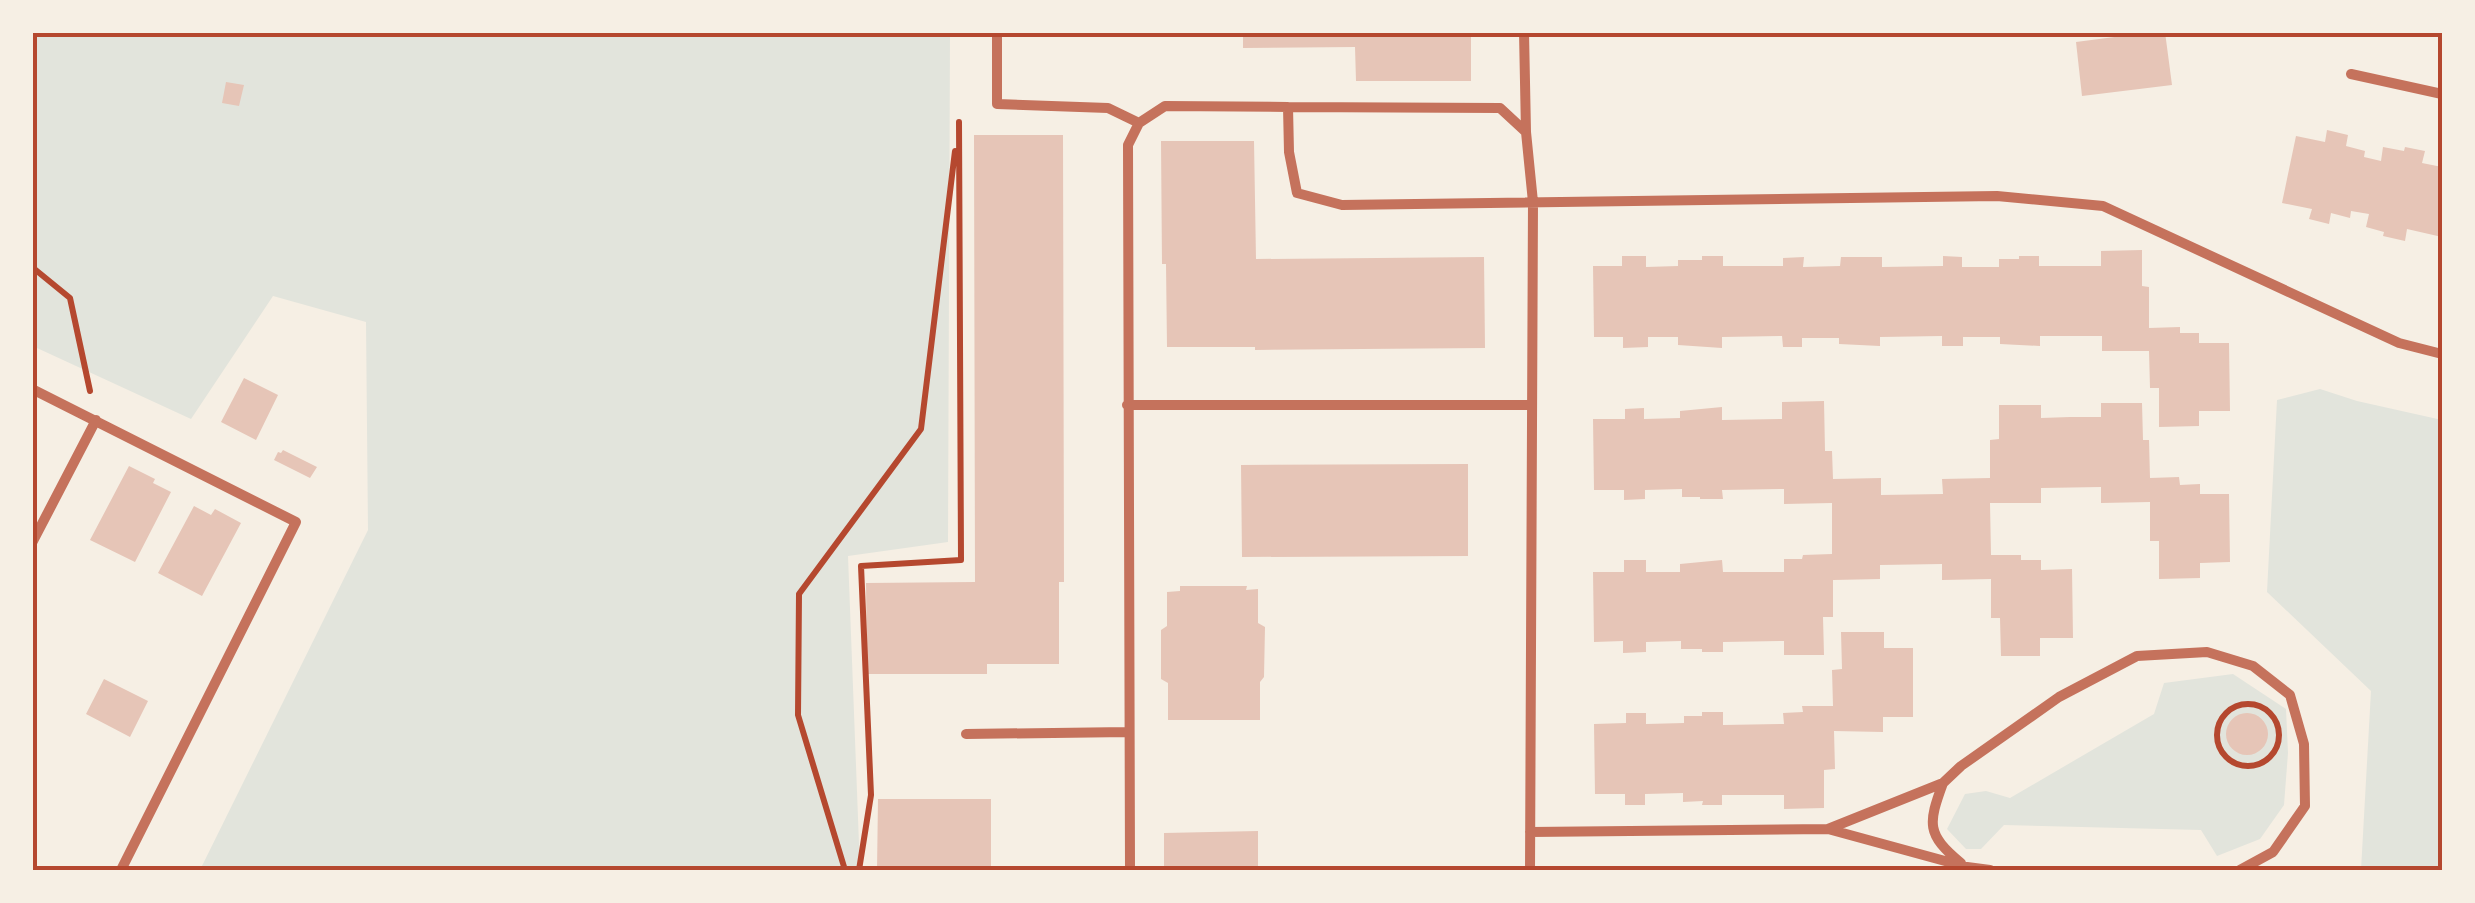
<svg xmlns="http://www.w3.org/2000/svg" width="2475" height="903" font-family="'IBM Plex Sans',sans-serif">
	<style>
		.green { fill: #e2e4dc }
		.building { fill: #e6c5b7 }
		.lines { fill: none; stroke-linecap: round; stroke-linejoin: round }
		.path { stroke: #b5482f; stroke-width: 6 }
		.minor { stroke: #c5725c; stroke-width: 10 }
		.neatline { fill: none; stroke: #b5482f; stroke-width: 4 }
	</style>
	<rect width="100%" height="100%" fill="#f6efe4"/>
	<path class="green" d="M32,33H950L948,542L848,556L860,870H200L368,530L366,322L273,296L191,419L37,348L32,341Z
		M2320,389L2357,401L2442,420V870H2361L2371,691L2267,592L2277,400Z
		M2233,674L2286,709L2288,753L2284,805L2260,839L2217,856L2201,830L2004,825L1981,849H1966L1947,829L1965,794L1986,791L2010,798L2154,714L2164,683Z"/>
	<path class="building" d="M1243,32H1471V81H1356L1355,47L1243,48Z
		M2153,32H2165L2172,85L2082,96L2076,42Z
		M226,82L244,85L239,106L222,103Z
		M2327,130L2348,135L2346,146L2365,151L2364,157L2381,161L2383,147L2404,151L2405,147L2425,151L2422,163L2442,167V237L2407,229L2405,241L2383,236L2384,232L2366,227L2369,214L2351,211L2350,218L2331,213L2329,224L2309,219L2312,209L2282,203L2296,136L2325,142Z
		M974,135H1063L1064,582H1059V664H987V674H867L866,583L975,582Z
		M1161,141H1254L1256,259L1484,257L1485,348L1255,350V347H1167L1166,264H1162Z
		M2142,250V286L2149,287V328L2180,327V333H2199V343H2229L2230,411H2199V426L2159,427V388H2150L2149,351H2102V336H2040V346L2000,344V337H1963V346H1942V336L1880,337V346L1839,344V338H1802V347H1783L1782,336L1722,337V348L1678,345V337H1648V347L1623,348V337H1594L1593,266H1622V256H1646V267L1678,266V260H1702V256H1723V266H1783V258L1804,257L1803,267L1840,266L1841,257H1882V267L1943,266V256L1962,257V267H1999V259H2019V256H2039V266H2101V251Z
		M244,378L278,395L256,440L221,422Z
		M1824,401L1825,451H1832L1833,479L1881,478V495L1943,494L1942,479L1990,478V440L1999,439V405H2041V418L2070,417H2101V403H2142L2143,440H2149L2150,478L2179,477L2180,485L2200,484V494H2229L2230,562L2200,563V578L2159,579V541H2150V502L2101,503V487L2041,488V503H1990L1991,555H2021V560H2041V570L2072,569L2073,638H2040V656H2001L2000,618H1991V579L1942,580V564L1880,565V579L1833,580V617H1823L1824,655H1784V641L1723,642V652H1702V649H1681V641L1646,642V652L1623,653V641L1594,642L1593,572H1624V560H1646V572H1680V564L1722,560L1723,572H1784V559H1802L1803,555L1832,554V503L1784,504V489L1722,490L1723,499H1700V497H1682V489L1645,490V499L1624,500V490H1594L1593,419H1625V409L1644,408V419L1680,418V411L1722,407V420L1782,419V402Z
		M283,450L317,467L310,478L274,460L278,452L281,453Z
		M1468,464V556L1242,557L1241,465Z
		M129,466L155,479L153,483L171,492L135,562L90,540Z
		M194,506L211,515L215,509L241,523L202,596L158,573Z
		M1180,586H1247L1246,590L1258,589V623L1265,627L1264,677L1260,682V720H1168V683L1161,679V630L1167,626V592L1180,591Z
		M1841,632H1884V648H1913V717H1883V732L1834,731L1835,769L1824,770V808L1784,809V795H1722V805H1702L1703,801L1683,802V793L1645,794V805H1625V794H1595L1594,724L1626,723V713H1646V724L1684,723V716H1702V712H1723V725L1784,724L1783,713L1803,712L1802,706H1833L1832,670L1842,669Z
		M104,679L148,701L130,737L86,714Z
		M2226 734a21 21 0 1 1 42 0a21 21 0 1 1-42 0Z
		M878,799H991V870H877Z
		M1258,831V870H1164V833Z"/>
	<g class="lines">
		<path class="path" d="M32,267L70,298L90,391
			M2217 735a31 31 0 1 1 62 0a31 31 0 1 1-62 0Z
			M845,870L798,715L799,594L921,429L955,151
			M859,870L871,795L861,566L961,560L959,122"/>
		<path class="minor" d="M997,32V104L1108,108L1139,123L1165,106L1288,107
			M1524,32L1526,132
			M2351,74L2442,94
			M32,389L296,522L121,870
			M1127,405H1531
			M32,543L96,420
			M966,734L1128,732
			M1943,783C1928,824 1926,834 1961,863
			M1828,829L1943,783L1961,766L2059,697L2137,656L2207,652L2253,666L2290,695L2304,744L2305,806L2273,852L2240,870
			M1530,832L1828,829L1967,867L1990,870
			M1130,870L1128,145L1139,123
			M1530,870L1533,202L1526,132L1500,108L1288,107L1289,152L1297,193L1342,205L1997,196L2103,206L2399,343L2442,354"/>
	</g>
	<rect width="2475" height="903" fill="none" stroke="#f6efe4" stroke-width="70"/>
	<rect x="35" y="35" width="2405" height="833" class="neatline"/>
</svg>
